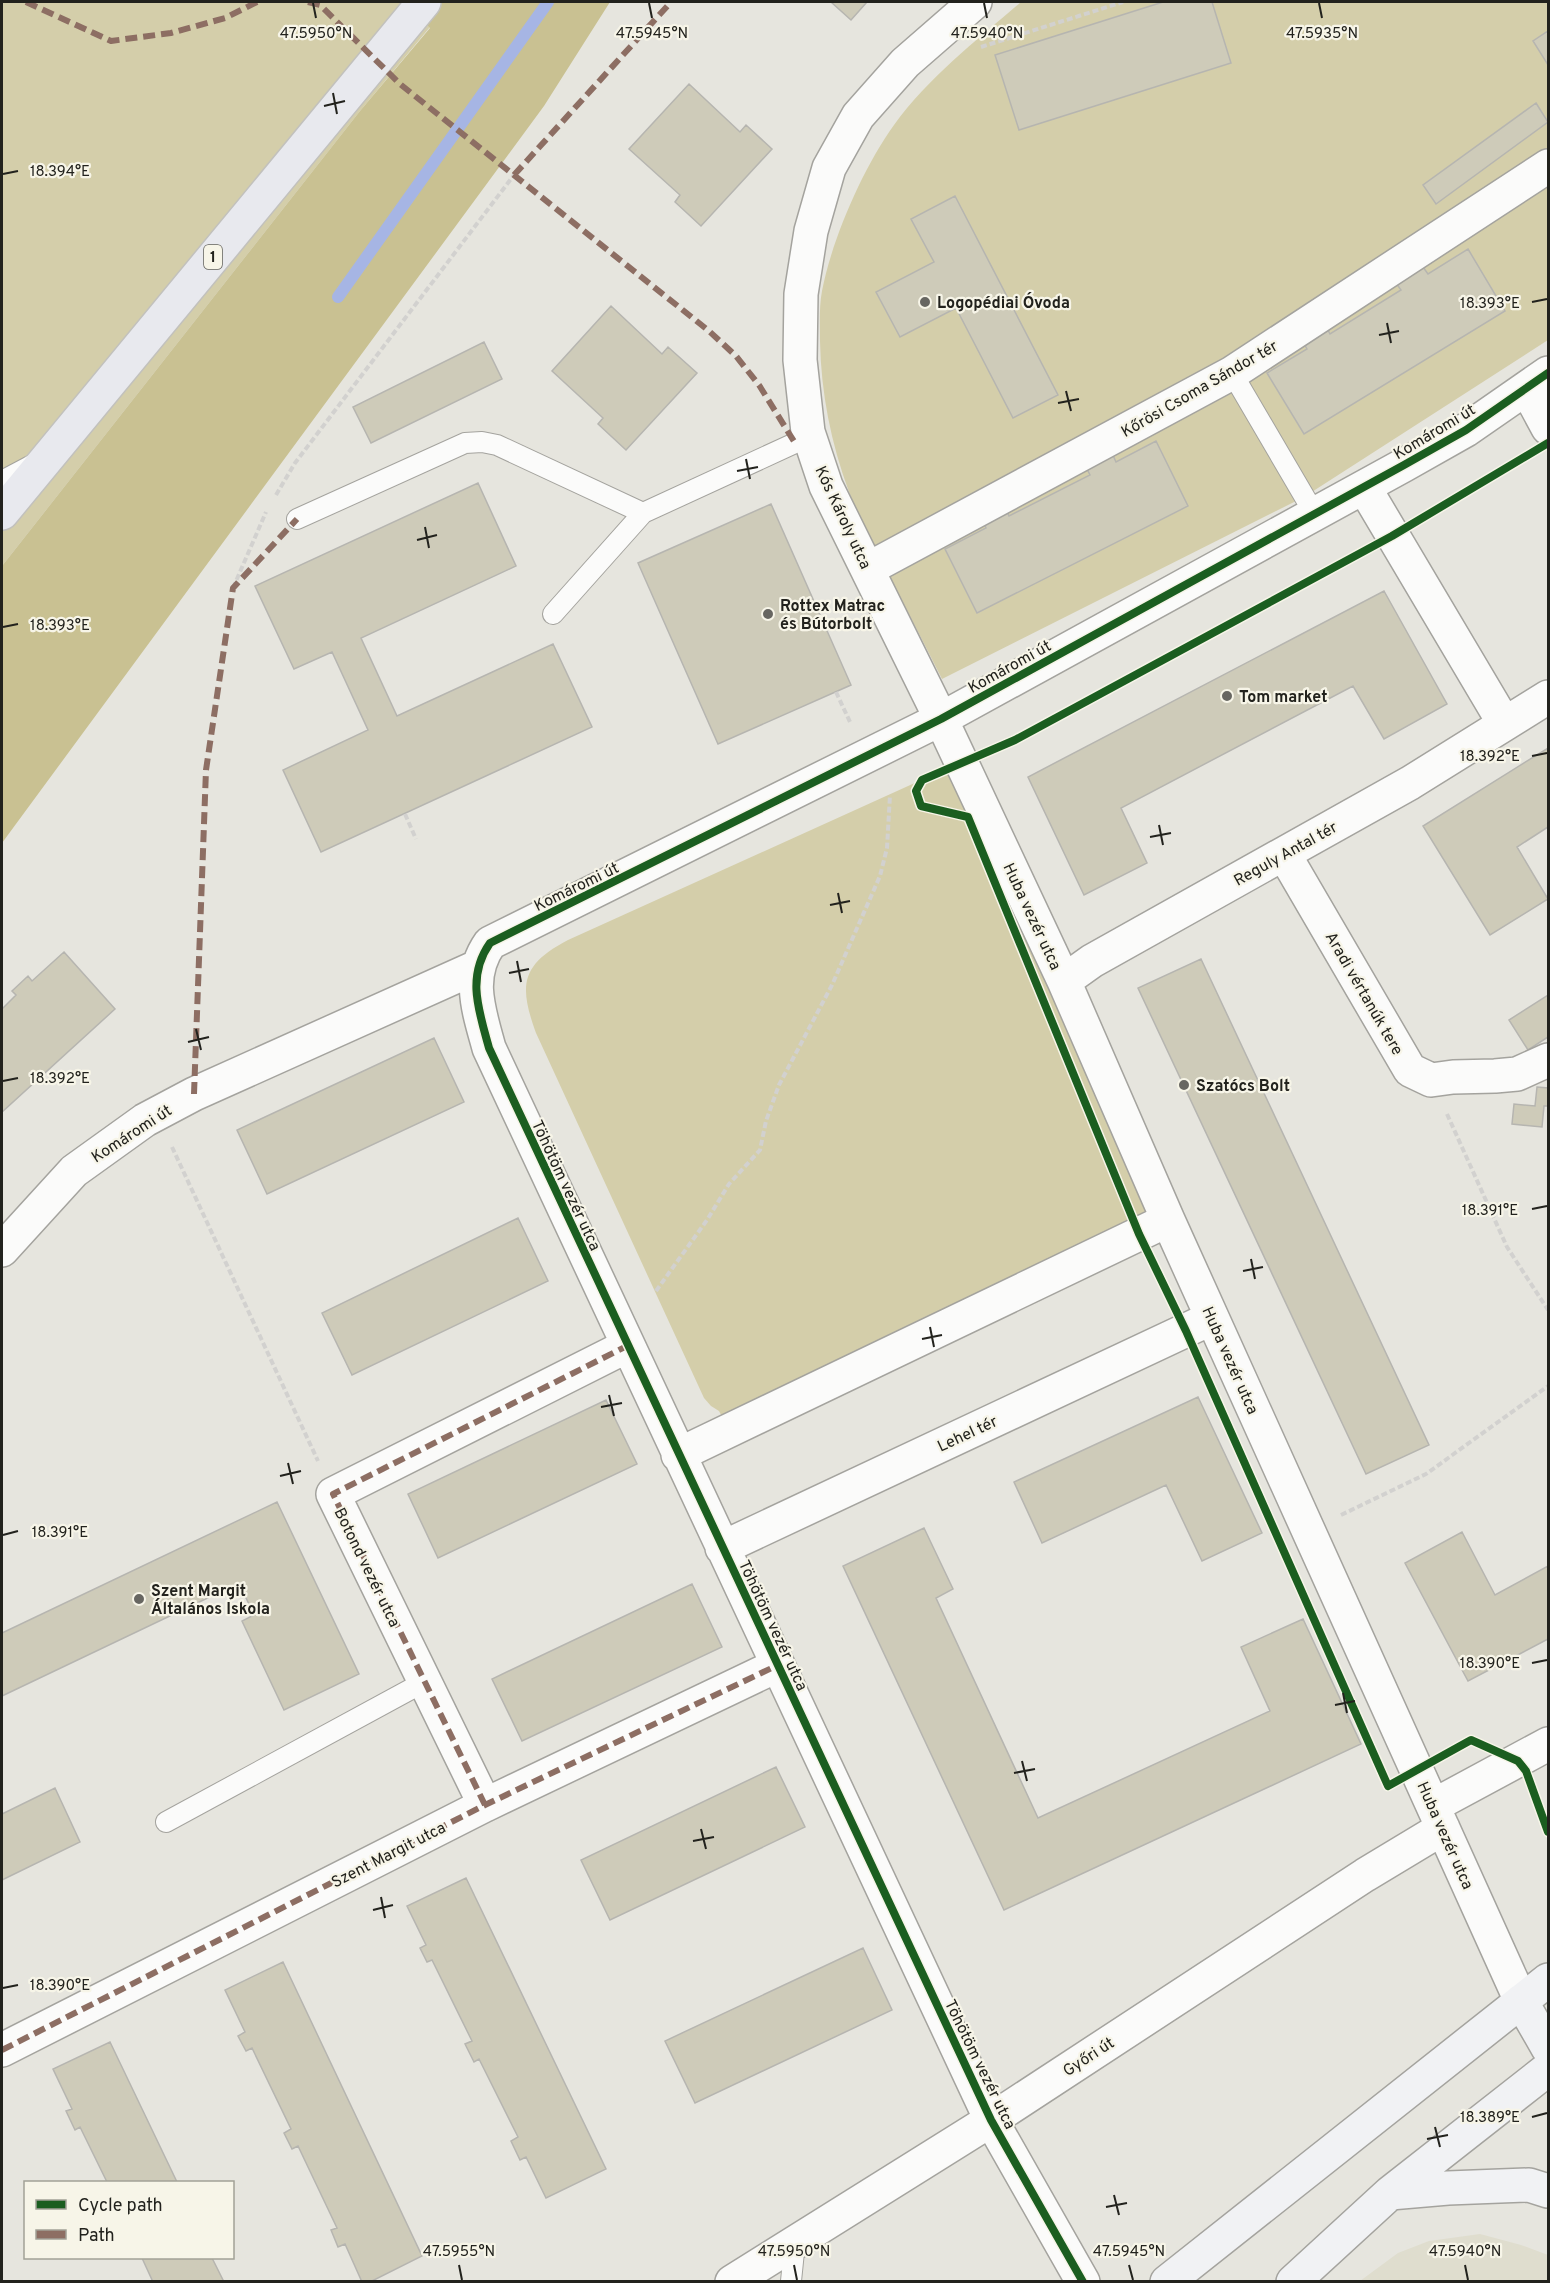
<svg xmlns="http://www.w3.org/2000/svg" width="1550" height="2283" font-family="Overpass,sans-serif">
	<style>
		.built { fill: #dfddce }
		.green { fill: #d4ceaa }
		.forest { fill: #c9c192 }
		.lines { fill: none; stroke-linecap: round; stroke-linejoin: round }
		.stream { stroke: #a6b5e4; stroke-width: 12 }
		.building { fill: #cecbb9; stroke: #b6b5b0; stroke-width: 1.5 }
		.lane-casing { stroke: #a4a39e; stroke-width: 22 }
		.street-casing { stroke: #a4a39e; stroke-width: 36 }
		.secondary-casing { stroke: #a4a39e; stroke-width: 36 }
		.primary-casing { stroke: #c2c1bd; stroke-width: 36 }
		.path { stroke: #d2d1cf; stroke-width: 4; stroke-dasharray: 6 3; stroke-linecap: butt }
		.lane { stroke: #fbfbfa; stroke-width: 20 }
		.street { stroke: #fbfbfa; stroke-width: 33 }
		.secondary { stroke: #f1f2f4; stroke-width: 33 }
		.primary { stroke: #e8e9ee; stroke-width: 33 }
		.quiet { stroke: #8d6e63; stroke-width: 6; stroke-dasharray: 12 6; stroke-linecap: butt }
		.cycleway-casing { stroke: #f7f5e8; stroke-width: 11 }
		.cycleway { stroke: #1b5e20; stroke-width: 8 }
		.ticks { fill: none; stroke: #22221d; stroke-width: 2 }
		.poi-dot { fill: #676661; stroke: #f7f5e8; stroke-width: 2 }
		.labels { text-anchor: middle; stroke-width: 4.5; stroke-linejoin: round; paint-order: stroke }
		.shield { fill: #f7f5e8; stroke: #62615a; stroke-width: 1.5 }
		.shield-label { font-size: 15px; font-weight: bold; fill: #22221d }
		.poi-label { font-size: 16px; font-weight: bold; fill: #22221d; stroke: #f7f5e8; text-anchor: start }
		.street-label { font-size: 16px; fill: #22221d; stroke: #f7f5e8 }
		.ticks-label { font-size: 15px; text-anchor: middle; fill: #22221d; stroke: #f7f5e8; stroke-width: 4.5; stroke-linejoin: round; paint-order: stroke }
	</style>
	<rect width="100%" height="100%" fill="#e6e5de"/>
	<path class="built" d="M1480,2234L1521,2245L1548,2255V2281H1360L1398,2253L1429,2241Z"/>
	<path class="green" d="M2,2H407L430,27L360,111L2,566Z
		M1021,2H1548V340L1304,497L942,679C920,635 896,590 874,545C866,528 856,510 849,492C831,443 821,393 820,341C820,324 819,307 822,291C832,239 863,168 894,125C929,77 977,40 1021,2Z
		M961,762L1168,1220L729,1430L719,1411L711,1406L704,1398L536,1033C519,986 520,965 568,940Z"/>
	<path class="forest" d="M407,2H610L544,106L2,843V566L360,111L430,28Z"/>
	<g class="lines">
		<path class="stream" d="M338,297L548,2"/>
	</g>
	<path class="building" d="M831,2H867L851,20Z
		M1163,2H1212L1231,63L1019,130L995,55Z
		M1548,31V65L1533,41Z
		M689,84L740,132L746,125L772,149L701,226L675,202L680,195L629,149Z
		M1536,103L1548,122L1436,204L1423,185Z
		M955,196L1058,395L1013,418L956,308L900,337L876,292L934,262L911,219Z
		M1468,249L1505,311L1304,434L1267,373L1307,349L1303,342L1327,328L1330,334L1401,290L1396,283L1423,267L1428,274Z
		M611,306L662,354L668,347L697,373L626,450L598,424L603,418L552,371Z
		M484,342L502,379L371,443L353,407Z
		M1156,441L1188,506L977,613L945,549L986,528L983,521L1006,509L1009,516L1090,475L1086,467L1112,453L1116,462Z
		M478,483L516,566L361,638L397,716L553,644L592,727L321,852L283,770L368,730L332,652L294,669L255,586Z
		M771,504L851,685L718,744L638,563Z
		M1384,591L1447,704L1384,739L1353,686L1121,808L1147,863L1084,895L1028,777Z
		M1548,748V827L1517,847L1548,899L1490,935L1423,826Z
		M64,952L115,1009L2,1112V1009L16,995L12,991L28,976L32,981Z
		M1201,959L1429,1445L1366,1474L1138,988Z
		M1548,995V1037L1528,1050L1509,1020Z
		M434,1038L464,1102L267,1194L237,1130Z
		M1537,1087L1548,1088V1106H1544L1542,1127L1512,1124L1514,1104L1535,1106Z
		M518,1218L548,1281L352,1375L322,1313Z
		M1198,1397L1262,1533L1202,1561L1166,1485L1042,1543L1014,1482Z
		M606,1400L637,1464L438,1558L408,1494Z
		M277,1502L359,1674L284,1710L242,1621L254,1615L239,1583L2,1696V1633Z
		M924,1528L953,1589L936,1598L1038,1818L1270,1711L1241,1647L1303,1619L1361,1744L1004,1910L843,1566Z
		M1462,1532L1495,1595L1548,1566V1639L1468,1681L1405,1563Z
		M692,1584L722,1647L522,1741L492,1679Z
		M776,1767L805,1827L610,1920L581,1860Z
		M55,1788L80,1842L2,1880V1814Z
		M466,1878L606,2169L546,2198L526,2157L520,2160L511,2141L518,2137L479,2059L474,2062L465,2044L472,2041L432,1960L427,1962L420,1948L426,1945L407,1906Z
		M863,1948L892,2010L695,2103L665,2041Z
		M283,1962L422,2256L370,2282H362L345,2244L338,2247L331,2230L337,2228L298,2146L292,2149L284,2133L291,2129L252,2048L246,2051L238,2036L245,2032L225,1990Z
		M110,2042L177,2182H107L80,2127L75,2130L66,2111L72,2109L53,2069Z
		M142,2258H212L224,2282H153Z"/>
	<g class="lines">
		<g class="lane-casing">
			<path id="lane" d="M1232,373L1314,513
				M2,481L34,464
				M297,519L465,443L482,442L497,445L643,513L795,443
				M553,614L643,513
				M166,1822L424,1682
				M791,2281L795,2242"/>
		</g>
		<g class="street-casing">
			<path id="street" d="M975,2L905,63L858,116L829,168L811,231L801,294L800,360L808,432L826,486L941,719L1064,981L1168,1220L1521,2001
				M1527,389L1548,428
				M1364,487L1504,723
				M868,569L1232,373L1548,166
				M1284,854L1410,1070L1431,1080L1453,1077L1495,1076L1517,1074L1548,1060
				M1064,981L1092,961L1410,783L1548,697
				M2,1250L74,1171L145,1120L194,1094L479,966
				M678,1455L1168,1220
				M722,1548L1212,1318
				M485,1805L333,1494L627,1346
				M1433,1806L1548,1744
				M2,2050L485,1805L778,1665
				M732,2282L991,2120L1365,1875L1443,1828
				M1083,2282L991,2120L489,1048C479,1011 466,977 490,943L941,719L1404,465L1466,430L1548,373"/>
		</g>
		<g class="secondary-casing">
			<path id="secondary" d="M1521,2001L1548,2048
				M1390,2193L1448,2188L1529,2185L1548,2191
				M1167,2282L1548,1980
				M1293,2282L1390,2193L1548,2069"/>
		</g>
		<g class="primary-casing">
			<path id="primary" d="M2,513L424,2"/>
		</g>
		<path class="path" d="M981,47L1123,2
			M276,495L295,463L514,175
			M233,588L266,512
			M836,692L850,722
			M405,814L416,839
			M1447,1114L1507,1247L1548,1310
			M172,1147L318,1461
			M656,1291L707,1220L729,1184L760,1150L766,1121L779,1085L832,985L880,876L887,848L890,795
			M1341,1515L1426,1474L1548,1386"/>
		<use href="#lane" class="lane"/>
		<use href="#street" class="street"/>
		<use href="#secondary" class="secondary"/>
		<use href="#primary" class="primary"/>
		<path class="quiet" d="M26,2L111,41L171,33L225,18L257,2
			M308,2L320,5L400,84L709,331L736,356L759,385L795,443
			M514,175L671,2
			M194,1094L206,770L233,588L297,519
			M485,1805L333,1494L627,1346
			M2,2050L485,1805L778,1665"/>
		<g class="cycleway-casing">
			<path id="cycleway" d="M1548,443L1392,536L1015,740L922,780L916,791L921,806L968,817L1139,1234L1186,1331L1388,1786L1471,1740L1518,1761L1526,1771L1548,1832
				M1083,2282L991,2120L489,1048C479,1011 466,977 490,943L941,719L1404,465L1466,430L1548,373"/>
		</g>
		<use href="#cycleway" class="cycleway"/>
	</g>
	<path class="ticks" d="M313,3L316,18M649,3L652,18M984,3L987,18M1319,3L1322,18M333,93L337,114M324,106L345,101M3,174L18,171M1532,302L1547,299M1387,323L1391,343M1379,335L1399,331M1066,391L1071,411M1058,403L1079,399M746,459L750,479M737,471L758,467M425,527L429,548M417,540L437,535M3,627L18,624M1532,756L1547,753M1159,825L1163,845M1150,837L1171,833M838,893L842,913M830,905L850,901M517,961L521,982M509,973L529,969M196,1029L201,1050M188,1042L209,1037M3,1081L18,1078M1532,1209L1547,1206M1251,1259L1255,1279M1243,1271L1263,1267M930,1327L934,1347M922,1339L942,1335M609,1395L614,1416M601,1407L622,1403M288,1463L293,1484M280,1476L301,1471M3,1535L18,1531M1532,1663L1547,1660M1343,1693L1347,1713M1335,1705L1355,1701M1022,1761L1027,1781M1014,1773L1035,1769M701,1829L706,1849M693,1841L714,1837M381,1897L385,1918M373,1910L393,1905M3,1988L18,1985M1532,2117L1547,2113M1435,2127L1440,2147M1427,2139L1448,2135M1114,2195L1119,2215M1106,2207L1127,2203M459,2265L462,2280M794,2265L797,2280M1129,2265L1133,2280M1465,2265L1468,2280"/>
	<g class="poi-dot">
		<circle cx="925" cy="302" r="6"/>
		<circle cx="768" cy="614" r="6"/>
		<circle cx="1227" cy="696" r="6"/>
		<circle cx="1184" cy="1085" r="6"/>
		<circle cx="139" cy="1599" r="6"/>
	</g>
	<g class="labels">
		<rect class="shield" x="204" y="245" width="18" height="24" rx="4.5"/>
		<g class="shield-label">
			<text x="213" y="262">1</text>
		</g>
		<g class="poi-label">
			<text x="937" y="308">Logopédiai Óvoda</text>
			<text x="780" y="611">Rottex Matrac<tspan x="780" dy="18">és Bútorbolt</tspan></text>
			<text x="1239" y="702">Tom market</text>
			<text x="1196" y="1091">Szatócs Bolt</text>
			<text x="151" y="1596">Szent Margit<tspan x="151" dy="18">Általános Iskola</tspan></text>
		</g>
		<g class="street-label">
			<text transform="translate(1199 388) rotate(-30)" y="6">Kőrösi Csoma Sándor tér</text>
			<text transform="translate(1434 431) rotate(-31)" y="6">Komáromi út</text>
			<text transform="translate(844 517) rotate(65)" y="6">Kós Károly utca</text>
			<text transform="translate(1009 666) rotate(-29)" y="6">Komáromi út</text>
			<text transform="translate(1285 853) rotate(-29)" y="6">Reguly Antal tér</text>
			<text transform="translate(576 886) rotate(-26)" y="6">Komáromi út</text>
			<text transform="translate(1033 916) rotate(65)" y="6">Huba vezér utca</text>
			<text transform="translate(1365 993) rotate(60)" y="6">Aradi vértanúk tere</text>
			<text transform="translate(131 1133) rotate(-33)" y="6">Komáromi út</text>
			<text transform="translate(567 1185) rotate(65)" y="6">Töhötöm vezér utca</text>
			<text transform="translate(1231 1360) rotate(66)" y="6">Huba vezér utca</text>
			<text transform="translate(967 1433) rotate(-25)" y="6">Lehel tér</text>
			<text transform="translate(368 1567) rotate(64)" y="6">Botond vezér utca</text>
			<text transform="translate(774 1625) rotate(65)" y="6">Töhötöm vezér utca</text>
			<text transform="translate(1446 1835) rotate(66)" y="6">Huba vezér utca</text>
			<text transform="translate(388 1854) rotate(-27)" y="6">Szent Margit utca</text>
			<text transform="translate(1088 2056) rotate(-33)" y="6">Győri út</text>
			<text transform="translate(981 2064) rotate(64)" y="6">Töhötöm vezér utca</text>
		</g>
	</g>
	<g class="ticks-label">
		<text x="316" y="38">47.5950°N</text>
		<text x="652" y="38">47.5945°N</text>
		<text x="987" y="38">47.5940°N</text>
		<text x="1322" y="38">47.5935°N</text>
		<text x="60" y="176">18.394°E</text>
		<text x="1490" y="308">18.393°E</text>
		<text x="60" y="630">18.393°E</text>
		<text x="1490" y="761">18.392°E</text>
		<text x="60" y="1083">18.392°E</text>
		<text x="1490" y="1215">18.391°E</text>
		<text x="60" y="1537">18.391°E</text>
		<text x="1490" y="1668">18.390°E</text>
		<text x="60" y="1990">18.390°E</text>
		<text x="1490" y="2122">18.389°E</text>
		<text x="459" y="2256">47.5955°N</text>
		<text x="794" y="2256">47.5950°N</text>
		<text x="1129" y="2256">47.5945°N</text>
		<text x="1465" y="2256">47.5940°N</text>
	</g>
	<rect width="1550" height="2283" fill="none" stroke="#22221d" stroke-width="6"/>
	<rect x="24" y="2181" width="210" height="78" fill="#f7f5e8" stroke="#a2a197" stroke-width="1.5"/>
	<rect x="36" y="2200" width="30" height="9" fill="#1b5e20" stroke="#a2a197" stroke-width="1.5"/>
	<text x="78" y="2211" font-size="18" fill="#22221d">Cycle path</text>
	<rect x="36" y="2230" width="30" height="9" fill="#8d6e63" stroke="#a2a197" stroke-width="1.5"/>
	<text x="78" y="2241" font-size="18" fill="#22221d">Path</text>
</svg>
